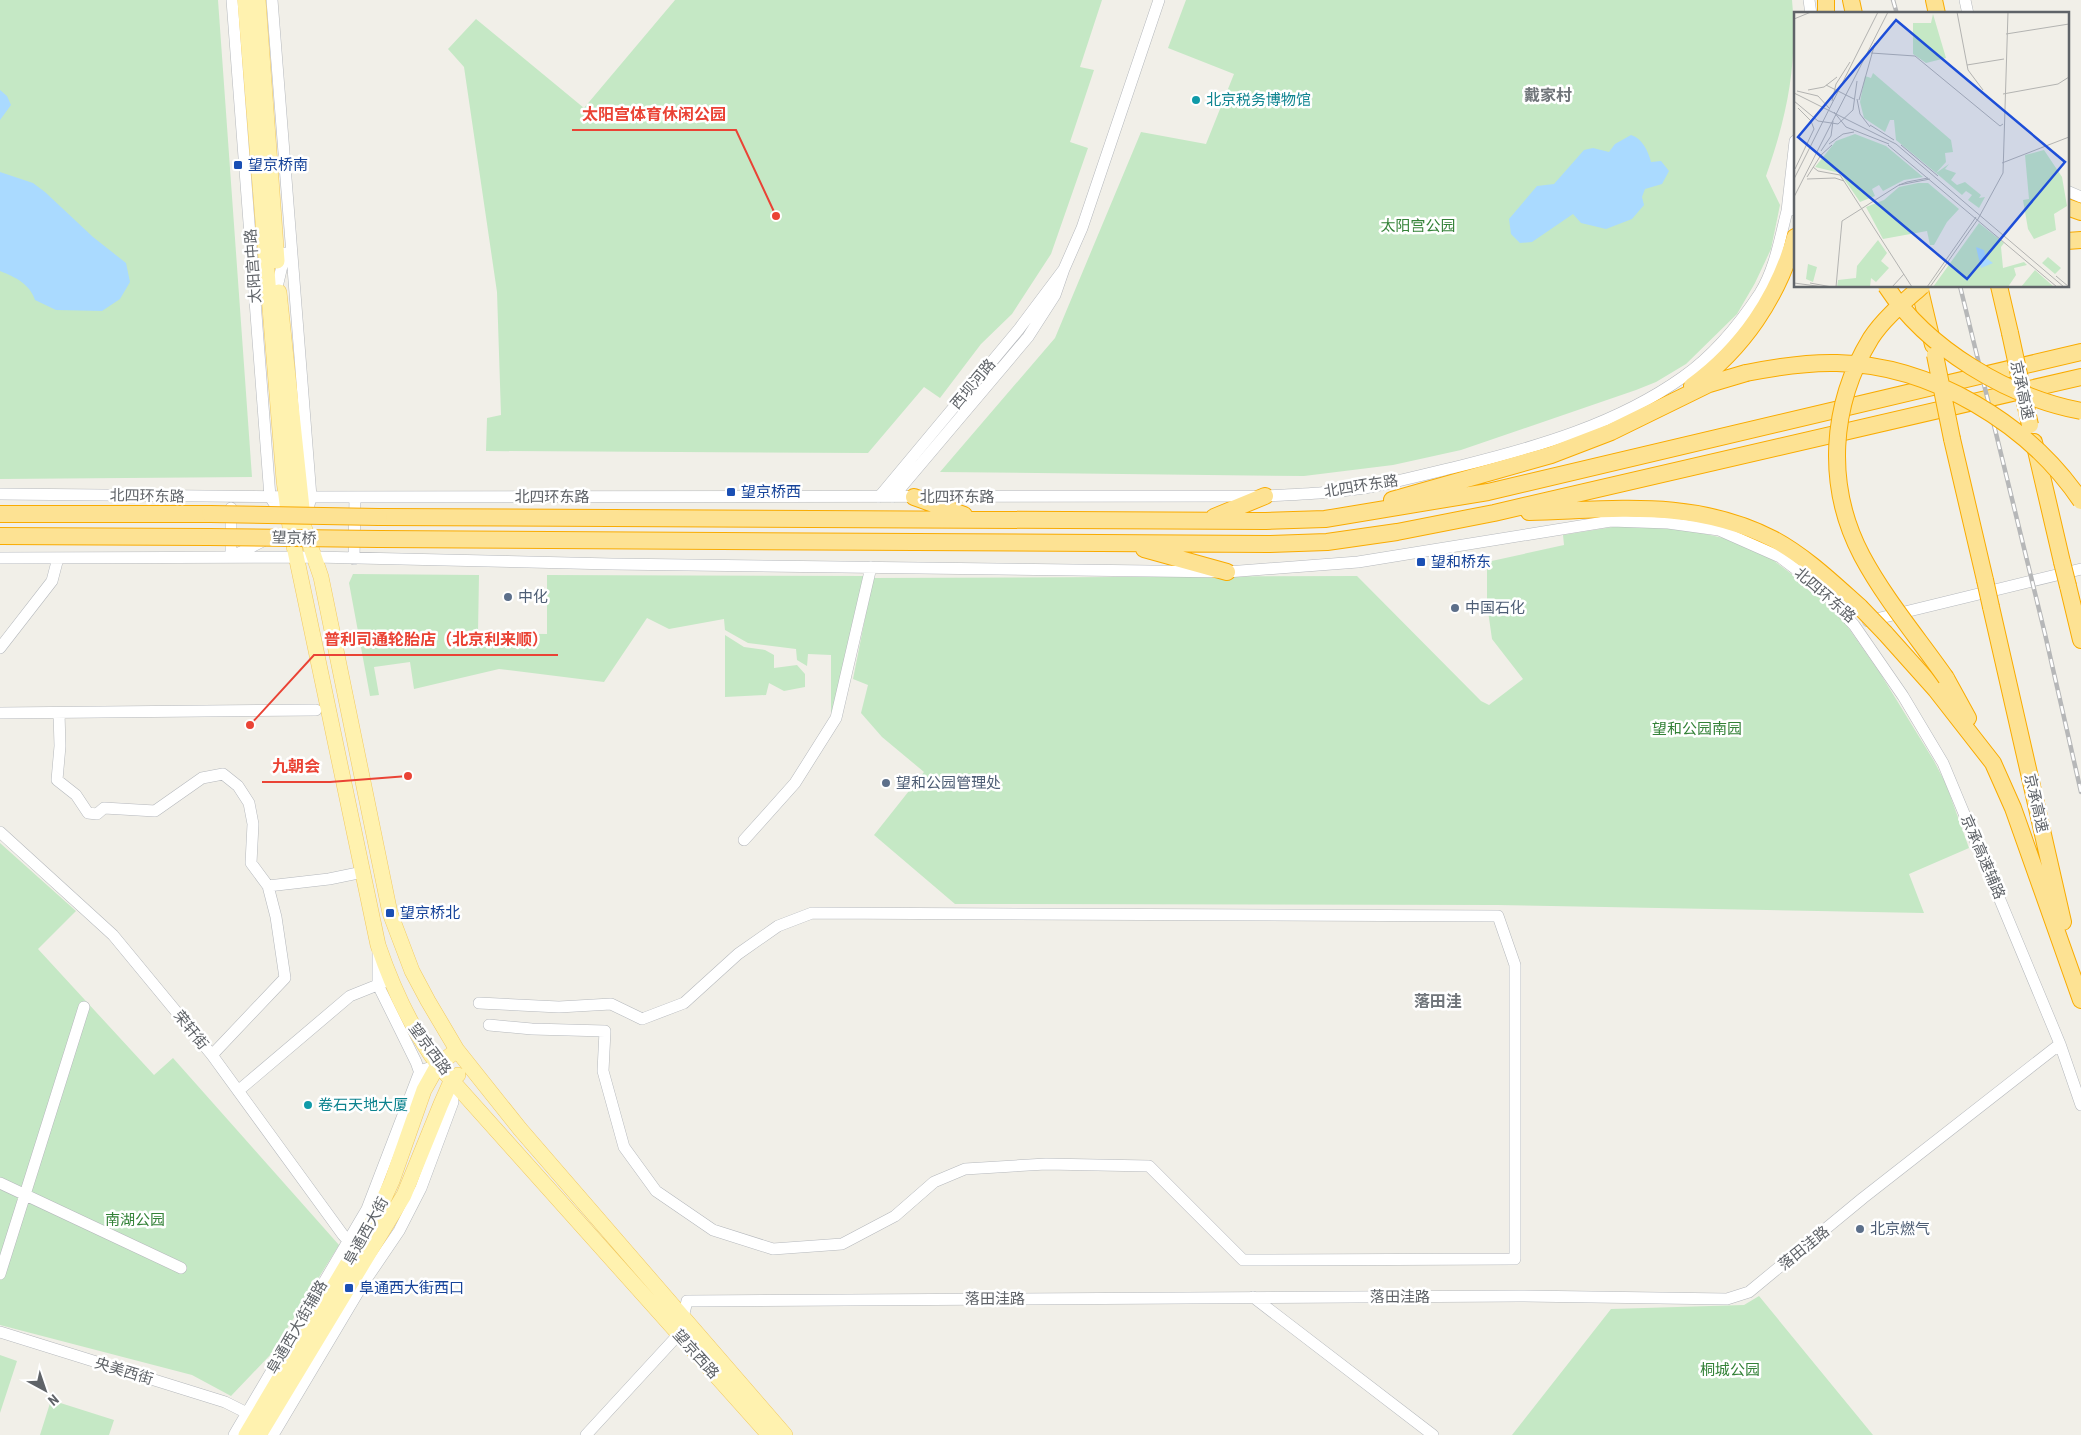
<svg xmlns="http://www.w3.org/2000/svg" width="2081" height="1435" font-family="'Roboto Condensed','Noto Sans SC',sans-serif">
	<style>
		.green { fill: #c5e8c5 }
		.water { fill: #aadaff }
		.lines { fill: none; stroke-linecap: round; stroke-linejoin: round }
		.minor-casing { stroke: #b5b8bc; stroke-width: 12 }
		.major-casing { stroke: #f2c960; stroke-width: 16 }
		.highway-casing { stroke: #f9ab00; stroke-width: 18 }
		.minor { stroke: #fff; stroke-width: 11 }
		.major { stroke: #fff2af; stroke-width: 15 }
		.highway { stroke: #fde293; stroke-width: 16 }
		.rail-casing { stroke: #b6b7b8; stroke-width: 4.5 }
		.rail { stroke: #fff; stroke-width: 2.5; stroke-dasharray: 8; stroke-linecap: butt }
		.highway-bridge-casing { stroke: #f9ab00; stroke-width: 18; stroke-linecap: butt }
		.highway-bridge { stroke: #fde293; stroke-width: 16 }
		.culture-dot { fill: #0f9aa8; stroke: #fff; stroke-width: 2 }
		.transit-dot { fill: #1a4fb4; stroke: #fff; stroke-width: 2 }
		.service-dot { fill: #5c6f8a; stroke: #fff; stroke-width: 2 }
		.labels { text-anchor: middle; stroke-width: 5; stroke-linejoin: round; paint-order: stroke }
		.culture-label { font-size: 15px; fill: #0d838f; stroke: #fff; text-anchor: start }
		.transit-label { font-size: 15px; fill: #164399; stroke: #fff; text-anchor: start }
		.park-label { font-size: 15px; fill: #348238; stroke: #fff }
		.street-label { font-size: 15px; fill: #5f6368; stroke: #fff }
		.service-label { font-size: 15px; fill: #4e5e75; stroke: #fff; text-anchor: start }
		.neighbourhood-label { font-size: 16px; font-weight: bold; fill: #70757a; stroke: #fff }
		.inset-road { fill: none; stroke: #b3b3b1; stroke-width: 1 }
		.view { fill: #1d4ed8; fill-opacity: 0.15; stroke: #1d4ed8; stroke-width: 2.5 }
		.inset-edge { fill: none; stroke: #5f6368; stroke-width: 2.5 }
		.leader { fill: none; stroke: #ea4335; stroke-width: 2 }
		.callout-dot { fill: #ea4335; stroke: #fff; stroke-width: 2 }
		.callout-label { font-size: 16px; text-anchor: middle; font-weight: bold; fill: #ea4335; stroke: #fff; stroke-width: 5; stroke-linejoin: round; paint-order: stroke }
	</style>
	<rect width="100%" height="100%" fill="#f1efe8"/>
	<path class="green" d="M0,0H218L252,477L0,479Z
		M675,0H1102L1080,67L1094,70L1070,142L1088,148L1051,254L1012,314L981,344L940,398L924,387L868,453L486,451L487,418L501,415L497,292L464,67L448,49L476,19L584,108Z
		M1186,0H1792C1798,64 1787,116 1766,176L1780,205L1771,249L1755,283L1737,314L1686,364L1656,382L1636,390L1461,450L1393,465L1304,476L940,472L1055,338L1141,132L1206,144L1234,74L1168,48Z
		M1625,525L1671,526L1723,538L1769,557L1810,588L1845,623L1880,673L1934,761L1946,784L1969,848L1909,874L1924,913L1497,905L955,904L874,835L924,772L882,737L861,713L868,685L853,679L873,578L1357,576L1481,701L1489,705L1523,679L1492,639L1487,604V562L1564,545L1563,535Z
		M353,574L479,575L478,633L547,634V575L865,576L831,715V655L808,654L807,666L797,660L796,649L748,643L725,630L724,619L669,629L647,618L604,682L499,669L414,689L410,662L374,667L379,695L370,696L349,583Z
		M725,635L744,647L765,650L774,655V668L797,665L805,674V687L784,691L769,683L766,695L725,697Z
		M0,843L76,911L38,949L154,1075L173,1058L339,1245L272,1353L231,1396L192,1375L0,1325Z
		M1759,1296L1873,1435H1512L1611,1309L1744,1305Z
		M0,1355L17,1361L0,1413Z
		M51,1400L114,1420L109,1435H40Z"/>
	<path class="water" d="M0,90L7,96L11,105L0,120Z
		M1631,135C1643,139 1648,151 1651,162L1661,161L1669,171L1662,184L1645,189L1642,197L1644,205L1632,219L1606,229L1581,223L1573,214L1532,242L1520,243L1511,234L1509,219L1537,186L1554,184L1584,150L1593,148L1609,152L1615,144Z
		M0,172L33,183L45,192L93,237L126,263L130,282L120,299L102,311L56,310L35,300C30,284 15,277 0,271Z"/>
	<g class="lines">
		<g class="minor-casing">
			<path id="minor" d="M232,0L270,497L285,519
				M272,0L311,497L305,521
				M1809,0L1811,14
				M1965,0L1968,14
				M2067,191L2081,197
				M1787,211L1795,141
				M1064,269L1082,228L1159,0
				M278,283L285,253
				M0,494L299,497L1265,496C1302,494 1339,493 1375,486C1403,480 1431,473 1460,466C1537,447 1617,424 1683,377C1714,355 1739,325 1760,293C1775,269 1780,238 1787,211L1795,209
				M879,497L1019,329L1064,269L1055,295L1028,337L893,497
				M231,508V557L267,539
				M0,558L315,557L612,564L1227,572L1358,562L1611,521L1668,523L1719,530L1780,557L1818,586L1854,625L1903,696L1943,763L2060,1044L2081,1105
				M354,559L355,497
				M1868,621L2081,569
				M0,648L52,581L58,558
				M0,713L316,710
				M59,713L60,746L57,780L76,795L88,813L97,814L104,808L155,811L202,778L223,774L238,786L249,803L253,824L251,863L268,886L276,917L285,978L212,1055
				M0,832L113,935L212,1055L343,1235L356,1250
				M744,840L795,783L836,718L871,567
				M268,886L329,879L363,872
				M378,952V985L416,1062L421,1076
				M479,1003L559,1007L611,1004L642,1019L684,1003L738,954L778,926L812,913L1498,916L1515,965V1259L1243,1260L1149,1166L1046,1164L965,1169L934,1182L895,1216L842,1244L773,1249L713,1230L656,1191L624,1147L603,1071L605,1031L532,1029L489,1025
				M238,1091L350,996L390,980
				M0,1183L181,1268
				M0,1274L84,1007
				M1253,1297L1433,1435
				M0,1332L225,1402L247,1413
				M234,1435L367,1209L420,1071L438,1065
				M273,1435L363,1284L399,1231L421,1188L453,1102L452,1081
				M586,1435L679,1334L687,1301L1519,1296L1727,1299L1749,1292L1863,1198L2060,1044"/>
		</g>
		<g class="major-casing">
			<path id="major" d="M245,0L284,480L290,527L378,945C393,989 411,1028 438,1065L769,1435
				M258,0L277,261
				M279,292L304,527L321,577L390,913L412,971L428,1001L457,1050L520,1129L785,1435
				M246,1435L377,1214L392,1181L424,1090L438,1065L457,1050
				M259,1435L404,1195L441,1104L452,1079L458,1075"/>
		</g>
		<g class="highway-casing">
			<path id="highway" d="M1826,0V14
				M1851,0L1854,14
				M1934,0L1937,14
				M2067,207L2081,212
				M2067,241L2081,240
				M1919,286L1933,345
				M1999,286L2010,333
				M1692,386C1743,349 1778,297 1795,237
				M1952,439L1985,580
				M2034,442L2062,562
				M914,497L964,515
				M1392,500L1551,455L1611,432L1709,384L1746,373
				M1529,512C1615,510 1693,498 1773,539C1805,556 1833,583 1860,607
				M0,514H210
				M379,517L1266,521L1325,519L1488,492L2081,352
				M1214,517L1265,496
				M0,536L209,537
				M379,539L1269,544L1327,542L1397,532L1494,513L2081,377
				M1144,549L1227,572
				M2068,586L2081,640
				M1991,607L2063,922
				M1885,633L1936,690L1993,763L2013,808L2081,1000
				M1946,678L1968,718"/>
		</g>
		<use href="#minor" class="minor"/>
		<use href="#major" class="major"/>
		<use href="#highway" class="highway"/>
		<g class="rail-casing">
			<path id="rail" d="M1893,0L1897,14
				M1960,286L2045,634L2081,792"/>
		</g>
		<use href="#rail" class="rail"/>
		<g class="highway-bridge-casing">
			<path id="highway-bridge" d="M1886,286C1927,349 2008,397 2081,411
				M1922,286C1904,302 1884,318 1871,338C1830,405 1825,486 1862,556C1885,599 1918,638 1946,678
				M2010,333L2030,425
				M1935,355L1952,439
				M1746,373C1776,367 1806,362 1837,363C1932,365 2029,424 2081,501
				M210,514L379,517
				M209,537L379,539
				M2062,562L2068,586
				M1985,580L1991,607
				M1860,607L1885,633"/>
		</g>
		<use href="#highway-bridge" class="highway-bridge"/>
	</g>
	<g class="culture-dot">
		<circle cx="1196" cy="100" r="5"/>
		<circle cx="308" cy="1105" r="5"/>
	</g>
	<g class="transit-dot">
		<rect x="233" y="160" width="10" height="10" rx="2.5"/>
		<rect x="726" y="487" width="10" height="10" rx="2.5"/>
		<rect x="1416" y="557" width="10" height="10" rx="2.5"/>
		<rect x="385" y="908" width="10" height="10" rx="2.5"/>
		<rect x="344" y="1283" width="10" height="10" rx="2.5"/>
	</g>
	<g class="service-dot">
		<circle cx="508" cy="597" r="5"/>
		<circle cx="1455" cy="608" r="5"/>
		<circle cx="886" cy="783" r="5"/>
		<circle cx="1860" cy="1229" r="5"/>
	</g>
	<g class="labels">
		<g class="culture-label">
			<text x="1206" y="105">北京税务博物馆</text>
			<text x="318" y="1110">卷石天地大厦</text>
		</g>
		<g class="transit-label">
			<text x="248" y="170">望京桥南</text>
			<text x="741" y="497">望京桥西</text>
			<text x="1431" y="567">望和桥东</text>
			<text x="400" y="918">望京桥北</text>
			<text x="359" y="1293">阜通西大街西口</text>
		</g>
		<g class="park-label">
			<text x="1418" y="231">太阳宫公园</text>
			<text x="1697" y="734">望和公园南园</text>
			<text x="135" y="1225">南湖公园</text>
			<text x="1730" y="1375">桐城公园</text>
		</g>
		<g class="street-label">
			<text transform="translate(253 266) rotate(-94)" y="5">太阳宫中路</text>
			<text transform="translate(973 384) rotate(-50)" y="5">西坝河路</text>
			<text transform="translate(2022 390) rotate(78)" y="5">京承高速</text>
			<text transform="translate(1361 486) rotate(-9)" y="5">北四环东路</text>
			<text transform="translate(147 496) rotate(1)" y="5">北四环东路</text>
			<text x="552" y="502">北四环东路</text>
			<text x="957" y="502">北四环东路</text>
			<text transform="translate(294 538) rotate(1)" y="5">望京桥</text>
			<text transform="translate(1825 595) rotate(41)" y="5">北四环东路</text>
			<text transform="translate(2036 803) rotate(77)" y="5">京承高速</text>
			<text transform="translate(1983 857) rotate(67)" y="5">京承高速辅路</text>
			<text transform="translate(191 1030) rotate(51)" y="5">荣轩街</text>
			<text transform="translate(430 1049) rotate(54)" y="5">望京西路</text>
			<text transform="translate(366 1231) rotate(-61)" y="5">阜通西大街</text>
			<text transform="translate(1804 1248) rotate(-39)" y="5">落田洼路</text>
			<text x="1400" y="1302">落田洼路</text>
			<text x="995" y="1304">落田洼路</text>
			<text transform="translate(297 1327) rotate(-60)" y="5">阜通西大街辅路</text>
			<text transform="translate(696 1354) rotate(48)" y="5">望京西路</text>
			<text transform="translate(124 1371) rotate(17)" y="5">央美西街</text>
		</g>
		<g class="service-label">
			<text x="518" y="602">中化</text>
			<text x="1465" y="613">中国石化</text>
			<text x="896" y="788">望和公园管理处</text>
			<text x="1870" y="1234">北京燃气</text>
		</g>
		<g class="neighbourhood-label">
			<text x="1548" y="101">戴家村</text>
			<text x="1438" y="1007">落田洼</text>
		</g>
	</g>
	<g transform="translate(1794 12)">
		<rect width="275" height="275" fill="#f1efe8"/>
		<path d="M139,2L152,46L132,51L119,42V11H137ZM79,61L157,128L159,140L151,141L152,150L142,161L102,128L100,108H96L91,120L70,106L66,90L71,64L77,66ZM61,122L92,134L129,165L110,168L89,179L85,173L78,177L81,184L66,190L46,161L21,155L42,129ZM250,138L268,165L273,194L260,202L262,218L240,227L234,217L229,188L235,187L231,143ZM155,152L151,157L162,161L157,168L163,173L171,170L187,183L185,186L191,185L185,196L174,188L178,183L172,179L168,183L142,161ZM124,171H134L165,197L153,210L140,233H136L133,219L89,227L72,195L90,188L105,175ZM185,211L210,231L207,235L209,256L230,250L233,253L220,256L222,263L214,275H139ZM84,228L93,241L87,249L95,256L82,270L77,266L76,275H43L44,268L62,266L63,254ZM254,245L267,256L261,262L248,251ZM14,252L23,255L19,270L12,267ZM241,258L260,275H227Z" fill="#c5e8c5"/>
		<path d="M182,235L190,238L192,246L199,251L187,256Z" fill="#aadaff"/>
		<path class="inset-road" d="M163,0L174,58L189,78M0,7L17,0M212,22L275,12M77,41L121,44L206,114L209,112M173,53L210,47M32,73L60,87M14,78L30,75L43,65M3,79L24,84L35,96M0,81L102,132L270,275M209,82L264,72L275,65M63,87L66,102L76,115M65,88L81,31M0,89L24,109L44,112L59,98L63,69M38,89L42,72L56,50M40,100L52,115L95,132M76,113L100,128M35,132L49,122L60,120M94,133L263,275M107,133L144,164M27,139L37,124L39,109M208,151L275,125M19,155L24,159L46,163L118,275M1,157L20,117L17,109L4,96M13,165L27,143L38,133M134,166L113,170L105,173L136,167M0,167L84,0M13,167L41,166L50,169M0,185L94,0M262,264L275,275M0,271L30,275M16,271L38,275M42,275L48,209L105,173M98,275L110,262M133,275L182,205M136,275L184,207L209,161L214,0"/>
		<path class="view" d="M102,8L271,150L173,267L4,125Z"/>
		<rect width="275" height="275" class="inset-edge"/>
	</g>
	<path class="leader" d="M776 216L736 130H572M250 725L314 655H558M408 776L330 782H262"/>
	<g class="callout-dot">
		<circle cx="776" cy="216" r="5"/>
		<circle cx="250" cy="725" r="5"/>
		<circle cx="408" cy="776" r="5"/>
	</g>
	<g class="callout-label">
		<text x="654" y="120">太阳宫体育休闲公园</text>
		<text x="436" y="645">普利司通轮胎店（北京利来顺）</text>
		<text x="296" y="772">九朝会</text>
	</g>
	<g transform="translate(45 1390) rotate(140)" stroke="#ffffff" stroke-width="4" paint-order="stroke">
	<path d="M0-4L9 19L0 12L-9 19Z" fill="#5f6368"/>
	<text y="-8" font-size="14" font-weight="bold" text-anchor="middle" fill="#5f6368">N</text>
	</g>
</svg>
